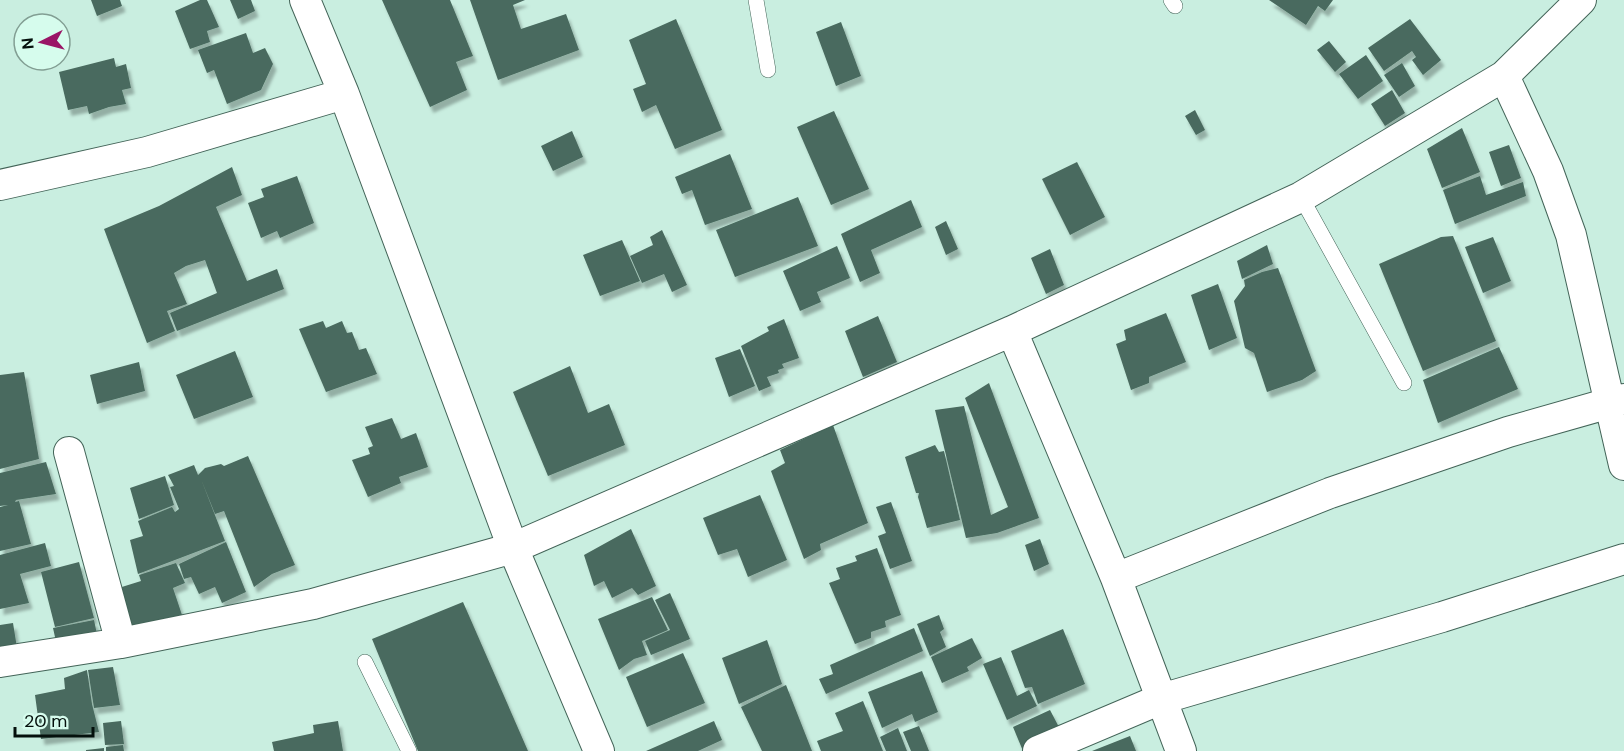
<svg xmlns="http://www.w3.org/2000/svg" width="1624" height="751" font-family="'DM Sans',sans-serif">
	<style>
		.building { fill: #496a5e; filter: url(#shadow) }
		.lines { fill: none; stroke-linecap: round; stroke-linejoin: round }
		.lane-casing { stroke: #436458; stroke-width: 16 }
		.street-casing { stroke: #436458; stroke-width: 32 }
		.lane { stroke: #fff; stroke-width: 15 }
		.street { stroke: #fff; stroke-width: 30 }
	</style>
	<defs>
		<filter id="shadow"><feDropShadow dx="3.5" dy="6" stdDeviation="1.5" flood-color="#0004"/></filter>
	</defs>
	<rect width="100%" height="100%" fill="#c9eee0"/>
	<path class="building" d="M91,0H120L122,6L97,16Z
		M200,0H207L219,27L207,31L210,42L190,49L175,11Z
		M230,0H251L255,11L238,19Z
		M382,0H450L473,56L456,62L467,90L430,107Z
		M470,0H525L513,5L521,29L566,14L579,50L498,80Z
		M1269,0H1333L1325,11L1318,6L1306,25Z
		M676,19L722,130L675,149L656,105L642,112L633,89L646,84L629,40Z
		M1410,19L1441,60L1423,75L1412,60L1416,57L1412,51L1384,71L1368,48Z
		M841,22L861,76L836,86L816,32Z
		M246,33L253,53L265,48L273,64L261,90L227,104L214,70L207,73L198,50Z
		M1329,41L1346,62L1335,72L1317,50Z
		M1366,55L1383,81L1358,99L1339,74Z
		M114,58L116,67L126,64L131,88L122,90L126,104L109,107L89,114L87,106L68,110L59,72Z
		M1402,63L1415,86L1399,97L1384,75Z
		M1392,90L1405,113L1385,126L1371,104Z
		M1195,110L1205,130L1196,135L1185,116Z
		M834,111L869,189L831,205L797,127Z
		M1462,128L1480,172L1442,188L1427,149Z
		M572,131L583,157L553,171L541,146Z
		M1509,145L1521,178L1501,186L1489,152Z
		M730,154L752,209L705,225L692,190L682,194L675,177Z
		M1077,162L1105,217L1070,235L1042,179Z
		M232,167L242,195L216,207L247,281L277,269L284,289L177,331L170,313L217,293L205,260L186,266L174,273L187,304L167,311L175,331L147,343L104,229L159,206Z
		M297,176L314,223L280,238L277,231L261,238L248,203L264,197L261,189Z
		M1480,176L1486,195L1523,182L1526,196L1455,224L1443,190Z
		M798,197L818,246L735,277L716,230Z
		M911,200L922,227L871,250L880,273L860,282L841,234Z
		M946,221L958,249L946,255L935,227Z
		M662,230L687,285L672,292L664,274L642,283L630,256L653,245L650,237Z
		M1453,236L1496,341L1423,371L1379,264L1441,237Z
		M1493,237L1511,281L1483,293L1465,247Z
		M622,240L640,281L600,296L583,255Z
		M1267,245L1273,264L1242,279L1237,261Z
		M837,246L850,278L817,292L821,302L800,311L783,271Z
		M1050,249L1064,285L1046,294L1031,258Z
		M1278,268L1316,371L1302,380L1267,392L1254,353L1245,348L1234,301L1245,286L1244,280L1262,272Z
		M1218,284L1237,338L1209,350L1191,295Z
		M1166,313L1186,362L1149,377V383L1131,390L1116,344L1126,340L1124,330Z
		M878,316L897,362L863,377L845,331Z
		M784,319L799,358L782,364L784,368L778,370L779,373L767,377L771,386L759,391L741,346L769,331L767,327Z
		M323,321L326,328L342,321L347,333L352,332L359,350L366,348L377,374L326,392L299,329Z
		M1499,347L1518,389L1438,423L1423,380Z
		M740,349L755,386L729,397L715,358Z
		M235,351L253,397L194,419L176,375Z
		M139,362L145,391L97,404L90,375Z
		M570,366L588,413L609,404L625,445L548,476L513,392Z
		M24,372L39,459L0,469V375Z
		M989,383L1039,518L997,533L966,538L935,410L964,406L991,515L1008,507L965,398Z
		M392,418L401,439L416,433L428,467L399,477L401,483L368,497L352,460L370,454L368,448L373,446L365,427Z
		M833,425L868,523L820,544L821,550L804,559L771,471L785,463L780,450Z
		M935,445L939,452L944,451L960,520L927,528L918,497L919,493H916L905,457Z
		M248,456L295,565L272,574L254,587L224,511L215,514L201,479L225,541L138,574L130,540L143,536L138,521L172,507L175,512L179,509L170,487L174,486L168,475L194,465L198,475L205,468L221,464L224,466Z
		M46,462L56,494L16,500L15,502L19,501L31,544L0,551V507L8,505L0,506V473Z
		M165,476L174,505L139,519L130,488Z
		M760,495L787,560L748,577L737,549L718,555L703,518Z
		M891,502L912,561L890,569L878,536L886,533L876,507Z
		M631,529L656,586L638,595L632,588L612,598L604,581L594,586L584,555Z
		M1040,539L1049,564L1034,571L1025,545Z
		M226,542L246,592L222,603L215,587L199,594L191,577L184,579L179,564Z
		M45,543L51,566L20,574L29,603L0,609V555Z
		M877,548L901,615L885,621L886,627L871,632V638L855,644L829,583L840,579L836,568L857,561L855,556Z
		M79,562L94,618L55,627L41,572Z
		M176,563L185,583L173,588L184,621L122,632L109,591L141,581L139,575Z
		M670,593L690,639L651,655L645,641L670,630L655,600Z
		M652,597L668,630L642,641L647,655L634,659L619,670L598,619Z
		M463,602L528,751H418L372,639Z
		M939,615L944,629L940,632L946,647L930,656L917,624Z
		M94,620L98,639L57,646L53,628Z
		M13,623L18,654L0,657V625Z
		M914,628L923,651L826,694L819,679L833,674L830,665Z
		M1063,629L1085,684L1038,704L1032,687L1025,688L1011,651Z
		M972,638L982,658L967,667L969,671L942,683L931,657Z
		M767,640L782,684L739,704L722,658Z
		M683,653L705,703L647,727L626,677Z
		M1001,657L1017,696L1029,690L1037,706L1007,720L983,664Z
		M113,667L120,705L94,708L88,670Z
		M87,670L92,704L99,732L41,739L35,695L65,689L64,678Z
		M922,671L938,712L915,722L912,714L882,728L868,692Z
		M786,685L812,751H762L741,707Z
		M863,701L883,751H821L817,741L843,731L835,713Z
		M1050,710L1062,733L1023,751L1013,727Z
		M121,721L124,744L105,745L103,723Z
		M338,721L343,751H274L272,742L314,733L313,725Z
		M714,721L722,740L698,751H646Z
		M919,726L929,751H911L903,732Z
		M898,728L907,751H886L880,737Z
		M1130,736L1136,751H1092Z
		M123,745L124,751H106V747Z
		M104,748V751H86V750Z"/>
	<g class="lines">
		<g class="lane-casing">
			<path id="lane" d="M756,0L768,70
				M1171,0L1175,6
				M1301,197L1404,383
				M365,662L409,751"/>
		</g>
		<g class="street-casing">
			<path id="street" d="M305,0L344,94L513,548L599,751
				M1504,76L1548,171L1571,235L1624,465
				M0,185L147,152L344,94
				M1012,331L1116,578L1181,751
				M69,452L121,643
				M1116,578L1330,493L1508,432L1624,399
				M0,662L121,643L313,604L513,548L1012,331L1301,197L1504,76L1581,0
				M1038,751L1161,699L1442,617L1624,559"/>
		</g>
		<use href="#lane" class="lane"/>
		<use href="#street" class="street"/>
	</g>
	<g transform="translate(42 42) rotate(264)"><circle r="28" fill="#d6fced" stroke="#829e93" stroke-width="1.5"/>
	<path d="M0-4.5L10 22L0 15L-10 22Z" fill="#9a1466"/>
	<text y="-9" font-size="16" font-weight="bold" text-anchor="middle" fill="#04100c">N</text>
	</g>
	<path d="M15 727v9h78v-9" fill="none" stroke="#04100c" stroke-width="3"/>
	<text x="24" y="727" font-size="18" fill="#04100c" stroke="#d6fced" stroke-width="4.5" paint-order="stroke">20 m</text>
</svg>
